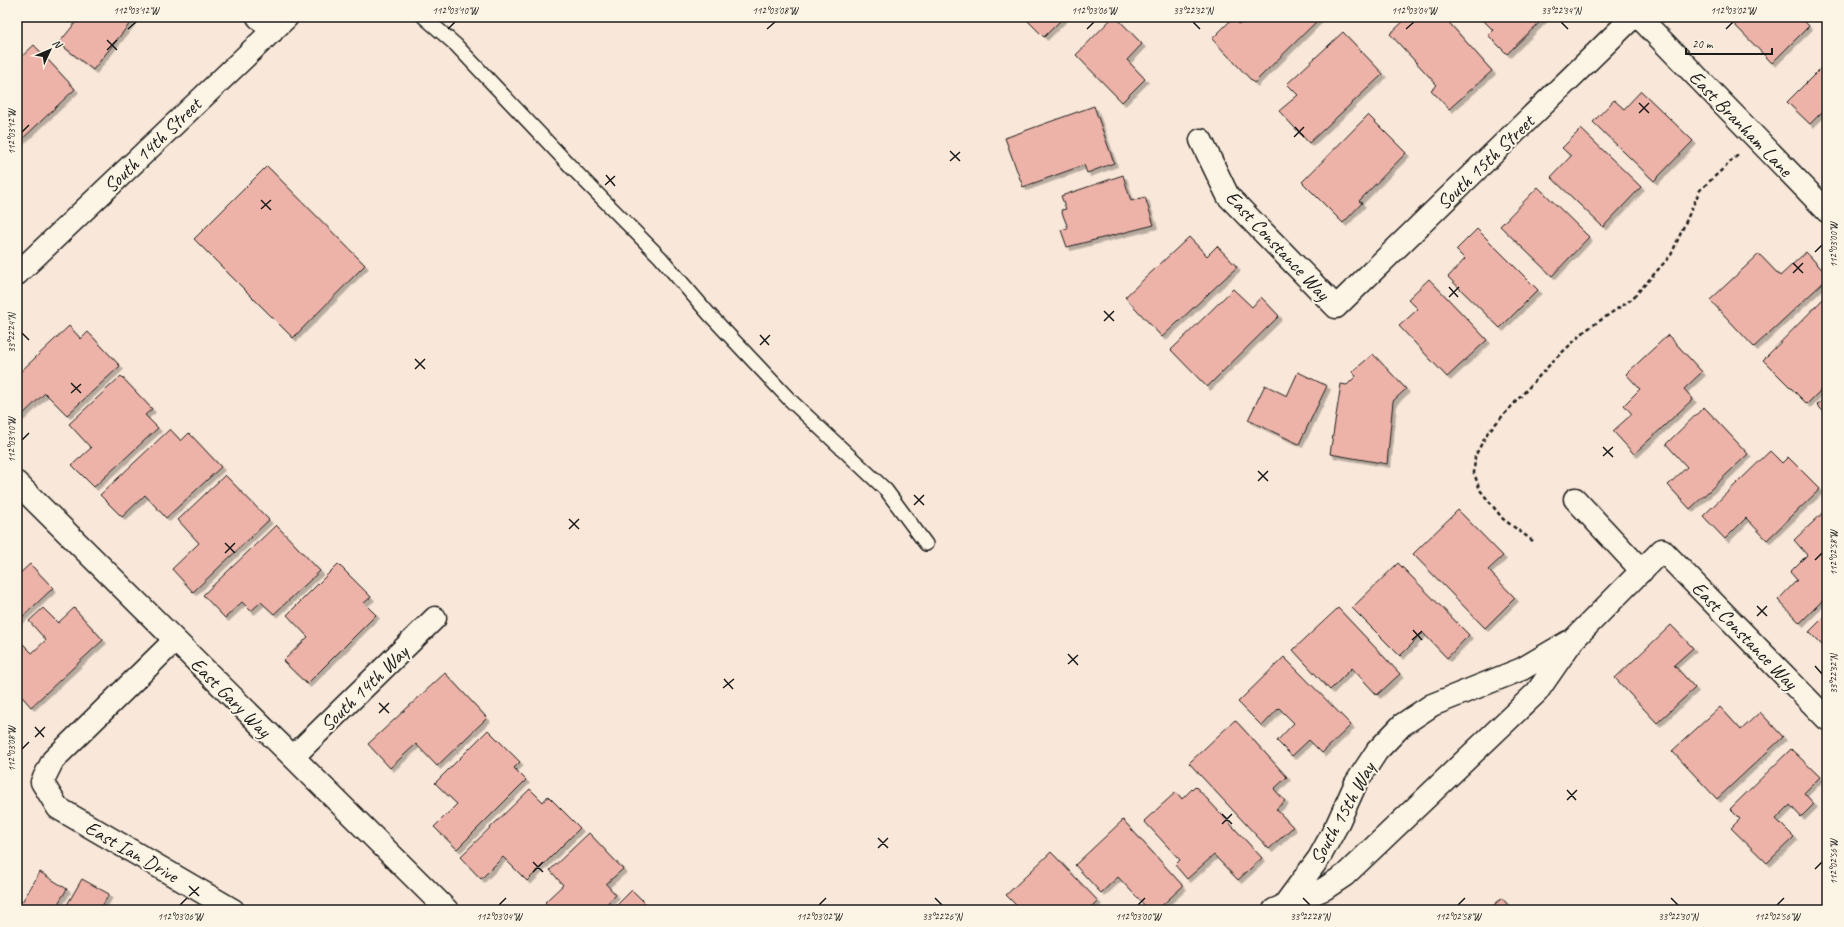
<svg xmlns="http://www.w3.org/2000/svg" width="1844" height="927" font-family="Caveat,sans-serif">
	<style>
		.building { fill: #edb3a9; stroke: #1c1c1c; filter: url(#shadow) }
		.lines { fill: none; stroke-linecap: round; stroke-linejoin: round }
		.service-casing { stroke: #1c1c1c; stroke-width: 16 }
		.minor-casing { stroke: #1c1c1c; stroke-width: 25 }
		.path { stroke: #1c1c1c; stroke-width: 2.5; stroke-dasharray: 4 3; stroke-linecap: butt }
		.service { stroke: #fcf5e5; stroke-width: 13 }
		.minor { stroke: #fcf5e5; stroke-width: 22 }
		.ticks { fill: none; stroke: #1c1c1c; stroke-width: 1.5 }
		.labels { text-anchor: middle; stroke-width: 4; stroke-linejoin: round; paint-order: stroke }
		.street-label { font-size: 20px; fill: #1c1c1c; stroke: #fcf5e5 }
		.neatline { fill: none; stroke: #1c1c1c; stroke-width: 1.5 }
		.ticks-label { font-size: 10px; text-anchor: middle; fill: #1c1c1c }
	</style>
	<defs>
		<filter id="shadow"><feDropShadow dx="3.5" dy="3.5" stdDeviation="0" flood-color="#0004"/></filter>
	</defs>
	<rect width="100%" height="100%" fill="#f9e8d9"/>
	<filter id="ink" filterUnits="userSpaceOnUse"><feTurbulence type="fractalNoise" baseFrequency=".025" numOctaves="2"/><feDisplacementMap in="SourceGraphic" scale="8" xChannelSelector="R" yChannelSelector="G"/><feConvolveMatrix kernelMatrix="1 2 1 2 8 2 1 2 1" color-interpolation-filters="sRGB"/></filter>
	<g filter="url(#ink)">
		<path class="building" d="M80,17H135L93,70L59,43Z
			M1024,17H1064L1044,37Z
			M1113,17H1116L1142,44L1127,60L1145,79L1122,102L1076,55Z
			M1246,17H1321L1254,83L1212,39L1233,18L1239,24Z
			M1408,17H1444L1492,71L1449,109L1431,90L1437,85L1390,34Z
			M1480,17H1545L1507,54L1488,35L1493,30Z
			M1727,17H1800L1809,26L1772,63Z
			M1343,32L1383,74L1309,143L1279,111L1298,95L1287,84Z
			M34,45L75,89L17,144V61Z
			M1827,62V107L1810,124L1787,102Z
			M1641,91L1693,141L1654,181L1593,122L1614,100L1624,109Z
			M1094,106L1114,163L1087,173L1084,165L1023,187L1005,138Z
			M1368,115L1406,153L1359,201L1362,203L1343,223L1302,182Z
			M1581,129L1641,187L1603,227L1551,177L1571,156L1562,148Z
			M267,166L365,265L293,338L194,239Z
			M1123,175L1131,201L1145,197L1154,225L1067,247L1061,230L1068,228L1061,210L1066,209L1061,196Z
			M1538,187L1589,237L1552,276L1500,226Z
			M1477,229L1538,290L1500,328L1448,277L1465,259L1456,250Z
			M1189,237L1207,256L1217,246L1237,267L1162,337L1125,297Z
			M1806,252L1827,275V279L1754,347L1710,300L1759,254L1780,276Z
			M1429,279L1487,340L1447,377L1399,326L1418,309L1408,299Z
			M1233,289L1252,307L1261,297L1279,316L1207,387L1171,350Z
			M1827,295V384L1807,404L1763,360Z
			M69,326L81,339L88,332L120,366L67,415L45,393L20,417L17,414V375Z
			M1668,335L1702,372L1684,389L1693,399L1634,454L1613,431L1632,414L1624,405L1640,389L1626,374Z
			M1373,354L1406,389L1393,401L1387,464L1330,454L1341,384L1347,385L1356,376L1352,372Z
			M1298,372L1327,386L1299,444L1248,420L1265,385L1287,396Z
			M121,376L152,409L145,415L158,428L94,487L72,465L91,448L69,424Z
			M1827,396V415L1817,405Z
			M1704,407L1748,454L1690,509L1668,485L1687,467L1666,444Z
			M170,429L181,441L189,433L221,467L166,518L145,495L122,517L100,495Z
			M1770,451L1782,463L1788,457L1820,489L1767,540L1746,518L1725,539L1703,516Z
			M225,475L269,520L193,592L172,569L199,543L178,520Z
			M1827,509V596L1800,623L1778,600L1797,580L1790,572L1807,555L1794,540Z
			M1458,510L1503,556L1488,570L1515,598L1485,628L1413,554Z
			M276,525L320,571L274,614L261,602L251,611L242,602L225,618L203,595Z
			M1398,563L1469,635L1447,658L1423,633L1400,656L1352,608Z
			M30,564L53,588L17,622V576Z
			M338,564L371,597L364,603L376,615L307,684L283,661L308,637L287,615Z
			M43,608L58,623L74,608L103,640L31,707L17,691V638L32,653L46,640L29,621Z
			M1338,608L1400,674L1377,695L1352,668L1330,690L1293,650Z
			M1827,614V650L1809,632Z
			M1671,625L1693,648L1674,665L1695,688L1657,723L1615,678Z
			M1284,657L1351,725L1322,753L1309,740L1292,756L1277,741L1294,723L1279,708L1262,726L1238,702Z
			M445,673L487,718L437,766L416,744L390,768L368,744Z
			M1720,707L1741,730L1760,712L1783,737L1717,799L1672,751Z
			M1235,720L1287,777L1274,789L1285,801L1276,809L1293,827L1269,849L1189,763Z
			M488,730L520,762L514,768L526,780L457,849L434,827L457,804L435,783Z
			M1791,749L1820,777L1804,793L1814,804L1801,817L1790,805L1776,819L1794,837L1767,863L1731,828L1740,819L1730,809Z
			M1195,786L1262,858L1238,880L1214,855L1187,879L1175,865L1180,860L1144,821L1176,792L1182,799Z
			M530,789L543,802L548,796L580,828L527,881L503,857L481,879L460,857Z
			M1123,820L1183,886L1157,910H1149L1118,877L1101,893L1075,865Z
			M589,833L623,869L606,884L616,895L600,910H553L545,902L563,885L550,870Z
			M1051,852L1098,901L1089,910H1021L1006,895Z
			M40,872L67,889L54,910H17V899L22,902Z
			M82,879L109,894L100,910H64Z
			M632,890L652,910H612Z
			M1502,898L1512,910H1488Z"/>
		<g class="lines">
			<g class="service-casing">
				<path id="service" d="M424,17L456,45L574,170L660,257L709,314L789,399L886,490L926,544"/>
			</g>
			<g class="minor-casing">
				<path id="minor" d="M258,17L272,32
					M1639,17L1827,211
					M1201,140L1228,196L1336,307L1633,17
					M17,274L287,17
					M17,483L447,910
					M1575,499L1642,571
					M174,641L53,760L42,782L58,808L233,910
					M293,757L435,618
					M1285,904L1319,858L1337,825L1356,783L1377,751L1402,725L1432,705L1522,669L1568,642
					M1274,910L1324,889L1345,875L1537,692L1573,640L1662,550L1827,719"/>
			</g>
			<path class="path" d="M1533,541L1503,519L1480,490L1474,473L1475,456L1488,432L1554,360L1586,330L1632,299L1671,255L1700,190L1738,155"/>
			<use href="#service" class="service"/>
			<use href="#minor" class="minor"/>
		</g>
	</g>
	<path class="ticks" d="M1193,22L1200,29M1561,22L1568,29M128,29L136,22M448,29L455,22M767,29L775,22M1087,29L1094,22M1406,29L1414,22M1726,29L1733,22M107,40L117,50M107,50L117,40M1639,103L1649,113M1639,113L1649,103M1295,127L1304,137M22,132L29,125M1294,137L1304,127M950,151L960,161M950,161L960,152M606,175L615,186M605,185L615,176M261,200L271,210M261,209L271,200M1815,252L1822,245M1793,263L1803,273M1793,273L1803,263M1449,287L1458,297M1449,297L1459,287M1104,311L1114,321M1104,321L1114,311M22,333L29,340M760,335L769,345M760,345L770,335M415,359L425,369M415,369L425,359M71,383L81,393M71,393L81,384M22,440L29,433M1603,447L1613,457M1603,456L1613,447M1258,471L1268,481M1258,481L1268,471M914,495L924,505M914,505L924,495M569,519L579,529M569,529L579,519M225,543L235,553M225,553L235,543M1815,560L1822,553M1757,606L1767,616M1757,616L1767,606M1413,630L1422,640M1412,640L1422,631M1068,654L1078,665M1068,664L1078,655M1815,666L1822,674M724,679L733,689M723,688L734,679M379,703L389,713M379,713L389,703M35,727L44,737M35,737L45,727M22,749L29,742M1567,790L1576,800M1567,800L1577,790M1222,814L1232,824M1222,824L1232,814M878,838L888,848M878,848L888,838M533,862L543,872M1815,869L1822,862M533,872L543,862M189,886L199,896M189,896L199,887M935,898L942,905M1303,898L1310,905M1671,898L1678,905M180,905L187,898M499,905L506,898M819,905L826,898M1138,905L1145,898M1458,905L1465,898M1777,905L1784,898"/>
	<g class="labels">
		<g class="street-label">
			<text transform="translate(1741 123) rotate(46)" y="7">East Branham Lane</text>
			<text transform="translate(152 145) rotate(-44)" y="7">South 14th Street</text>
			<text transform="translate(1485 162) rotate(-44)" y="7">South 15th Street</text>
			<text transform="translate(1278 245) rotate(47)" y="7">East Constance Way</text>
			<text transform="translate(1745 635) rotate(46)" y="7">East Constance Way</text>
			<text transform="translate(364 688) rotate(-44)" y="7">South 14th Way</text>
			<text transform="translate(231 697) rotate(45)" y="7">East Gary Way</text>
			<text transform="translate(1342 813) rotate(-61)" y="7">South 15th Way</text>
			<text transform="translate(132 851) rotate(30)" y="7">East Ian Drive</text>
		</g>
	</g>
	<rect width="1844" height="927" fill="none" stroke="#fcf5e5" stroke-width="44"/>
	<g transform="translate(50 50) rotate(46)" stroke="#fcf5e5" stroke-width="3" paint-order="stroke">
	<path d="M0-3L7 15L0 10L-7 15Z" fill="#1c1c1c"/>
	<text y="-6" font-size="11" font-weight="bold" text-anchor="middle" fill="#1c1c1c">N</text>
	</g>
	<path d="M1686 48v6h86v-6" fill="none" stroke="#1c1c1c" stroke-width="2"/>
	<text x="1692" y="48" font-size="12" fill="#1c1c1c" stroke="#fcf5e5" stroke-width="3" paint-order="stroke">20 m</text>
	<rect x="22" y="22" width="1800" height="883" class="neatline"/>
	<g class="ticks-label">
		<text x="136" y="14">112°03'12"W</text>
		<text x="455" y="14">112°03'10"W</text>
		<text x="775" y="14">112°03'08"W</text>
		<text x="1094" y="14">112°03'06"W</text>
		<text x="1193" y="14">33°22'32"N</text>
		<text x="1414" y="14">112°03'04"W</text>
		<text x="1561" y="14">33°22'34"N</text>
		<text x="1733" y="14">112°03'02"W</text>
		<text transform="translate(11 132) rotate(-90)" y="4">112°03'12"W</text>
		<text transform="translate(1833 245) rotate(-90)" y="4">112°03'00"W</text>
		<text transform="translate(11 333) rotate(-90)" y="4">33°22'24"N</text>
		<text transform="translate(11 440) rotate(-90)" y="4">112°03'10"W</text>
		<text transform="translate(1833 553) rotate(-90)" y="4">112°02'58"W</text>
		<text transform="translate(1833 674) rotate(-90)" y="4">33°22'32"N</text>
		<text transform="translate(11 749) rotate(-90)" y="4">112°03'08"W</text>
		<text transform="translate(1833 862) rotate(-90)" y="4">112°02'56"W</text>
		<text x="180" y="920">112°03'06"W</text>
		<text x="499" y="920">112°03'04"W</text>
		<text x="819" y="920">112°03'02"W</text>
		<text x="942" y="920">33°22'26"N</text>
		<text x="1138" y="920">112°03'00"W</text>
		<text x="1310" y="920">33°22'28"N</text>
		<text x="1458" y="920">112°02'58"W</text>
		<text x="1678" y="920">33°22'30"N</text>
		<text x="1777" y="920">112°02'56"W</text>
	</g>
</svg>
